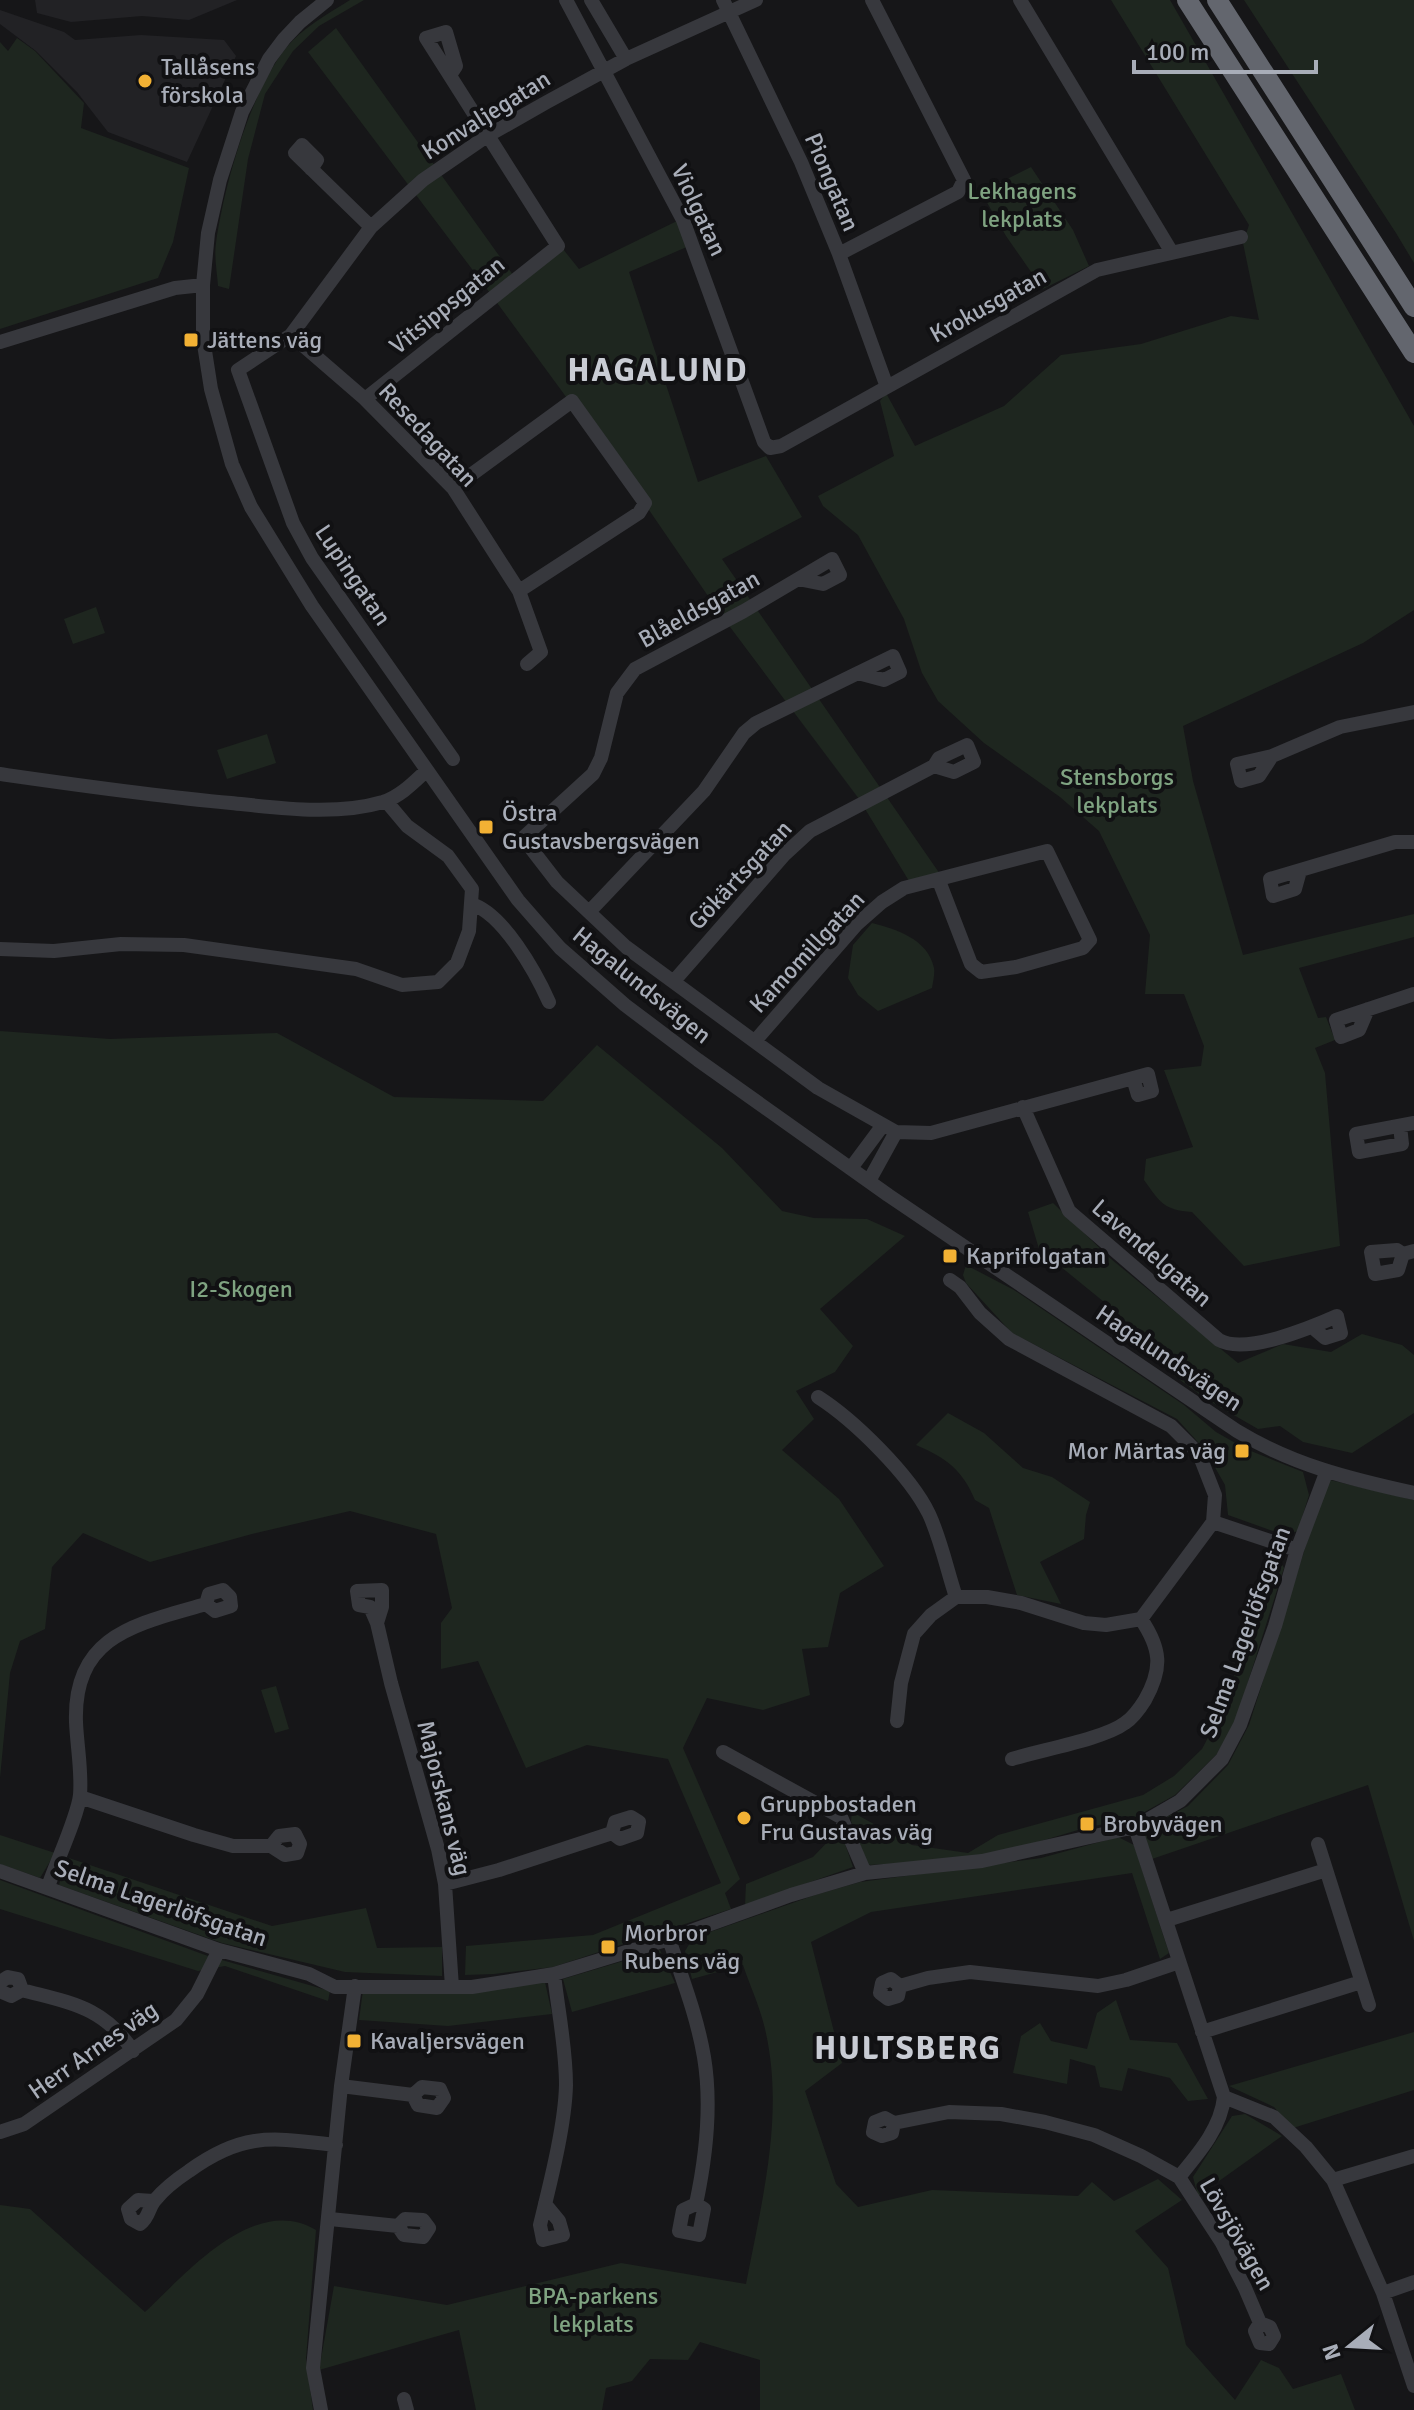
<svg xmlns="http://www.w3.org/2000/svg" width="1414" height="2410" font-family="Signika,sans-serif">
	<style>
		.built { fill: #222225 }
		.green { fill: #1e261f }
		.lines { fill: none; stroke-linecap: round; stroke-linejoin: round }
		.minor { stroke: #37383d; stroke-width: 14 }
		.highway { stroke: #63666e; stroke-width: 20 }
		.poi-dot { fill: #f2b134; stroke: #111113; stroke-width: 3 }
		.labels { text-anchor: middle; stroke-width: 8; stroke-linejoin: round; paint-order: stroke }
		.poi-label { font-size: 24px; fill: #a8adb8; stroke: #111113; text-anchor: start }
		.street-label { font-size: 24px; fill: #a8adb8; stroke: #111113 }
		.park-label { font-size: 24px; fill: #7fa381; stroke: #111113 }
		.district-label { font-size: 32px; font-weight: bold; letter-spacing: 2px; fill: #c9ccd4; stroke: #111113 }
	</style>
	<rect width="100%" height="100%" fill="#161618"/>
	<path class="built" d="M35,0H237L189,20L142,16L71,22L37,13Z
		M0,10L64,32L75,40L141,35L224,40L236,56L187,162L108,132L77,92L36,51L0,24Z"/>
	<path class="green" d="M350,0H364L319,26L293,51L265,94L248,159L229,289L218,286C217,272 214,257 216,243C224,186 250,93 286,48C302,28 328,14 350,0Z
		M1111,0H1170L1414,426V610L1363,643L1183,726L1193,781L1243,955L1414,914V937L1299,968L1318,1018L1326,1017L1335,1040L1315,1048L1325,1073L1340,1246L1244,1266L1192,1212C1163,1210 1160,1202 1144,1180L1146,1159L1193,1147L1164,1070L1201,1066L1204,1046L1184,994H1145L1150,935L1099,831L1060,797L984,743L938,701L922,673L904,619L858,535L823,506L818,496L894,456L880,401L886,393L915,446L1004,406L1061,355L1141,344L1231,316L1259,320L1243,243L1249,225Z
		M1244,0H1414V263L1396,233Z
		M336,28L518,282L563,249L579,269L677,221L689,246L629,272L698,482L766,456L802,517L722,559L940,874L909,881L859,799L721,615L649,510L487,289L308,52Z
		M17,38L35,51L84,103L81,128L189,168L173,242L158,278L0,329V42L8,51Z
		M1031,167L1073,230L1089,266L1043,289L1006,236L981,192Z
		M96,607L105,633L73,644L64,619Z
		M267,734L276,763L227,779L217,750Z
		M872,923C896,929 928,939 934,968C935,973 933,982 932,988L878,1011L858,995L848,978L853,945Z
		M0,1031L110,1039L277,1033L394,1097L543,1101L597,1045L722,1148L782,1211L814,1218L867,1219L905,1236L820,1309L853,1346L835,1372L796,1391L814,1419L782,1450L839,1499L884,1566L840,1593L828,1647L802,1649L810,1695L763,1710L707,1698L683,1748L740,1879L725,1893L731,1909L553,1967L494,1974L465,1975L466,1946L593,1935L721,1883L668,1759L587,1745L526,1768L478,1661L441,1669V1623L452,1608L436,1534L350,1511L252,1534L150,1562L83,1533L52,1567L45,1629L20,1641L10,1673L0,1778Z
		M1053,1203L1111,1259L1238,1363L1283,1344L1331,1352L1362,1334L1402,1345L1414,1355V1413L1352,1453L1303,1442L1280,1426L1258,1429L1206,1399L1116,1333L1120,1315L1039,1249L1028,1212Z
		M966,1265L1014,1290L1184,1405L1216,1432L1246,1449L1303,1472L1309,1495L1298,1531L1284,1535L1228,1515L1225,1485L1205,1450L1177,1419L1012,1333L966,1283L963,1275Z
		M948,1413L984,1433L1023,1468L1052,1477L1090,1502L1086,1515L1084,1539L1040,1562L1061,1604L1017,1595L989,1508L975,1500C962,1469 946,1458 916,1445Z
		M1330,1480L1414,1500V1941L1368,1785L1152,1859L1142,1830L1188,1806L1228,1765L1249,1725L1313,1523Z
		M1277,1555L1284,1568L1235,1723L1217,1754L1175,1795L1132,1819L1088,1827L1001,1853L965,1860L868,1865L851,1821L852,1812L912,1845L968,1853L998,1835L1143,1795L1174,1776L1202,1749L1220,1715Z
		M276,1686L289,1729L275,1733L261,1690Z
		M840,1829L853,1867L745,1905L746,1884L813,1857Z
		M0,1835L55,1853L40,1878L0,1864Z
		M1118,1837L1134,1845L1169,1953L1160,1959L1132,1873L871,1912L811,1942L842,2063L805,2091L836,2184L858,2207L932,2190L1078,2196L1092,2182L1114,2201L1158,2179L1182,2200L1135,2231L1168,2268L1186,2345L1235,2400L1261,2360L1279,2368L1293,2389L1341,2374L1355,2410H760V2360L700,2342L688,2360L650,2359L632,2381L606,2388L602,2410H476L459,2330L319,2370L334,2286L447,2305L621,2263L746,2284C762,2200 785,2114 765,2029C760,2007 750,1986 743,1965L692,1979L685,1951L693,1938L815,1895L860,1882L1041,1858Z
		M66,1857L272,1926L366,1908L377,1948L442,1947V1976L345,1972L222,1943L59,1885Z
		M0,1880L208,1956L330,1991L328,2001L225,1966L198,1971L0,1909Z
		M660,1950L675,1983L572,2012L563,1979Z
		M545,1982L552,2014L448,2026L359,2020L363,1990Z
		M1116,2000L1130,2040L1177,2043L1208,2099L1188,2101L1170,2078L1128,2068L1122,2091L1100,2087L1095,2066L1070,2059L1067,2084L1013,2073L1021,2036L1040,2023L1051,2041L1087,2049L1097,2013Z
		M1414,2032V2090L1293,2128L1274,2107L1229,2086Z
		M1245,2114L1282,2136L1198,2196L1193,2177L1232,2116Z
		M0,2205L30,2209L145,2312C186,2274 254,2193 316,2230L306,2359L313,2410H0Z"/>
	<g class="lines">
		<path class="minor" d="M327,0L300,22L284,39L269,59L242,112L220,180L208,233L203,285V338L211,389L232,464L251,507L312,606L518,900L560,948L625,1005L698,1060L888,1195L1237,1431C1293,1465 1350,1479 1414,1493
			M566,0L683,220L764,442L770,448L781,446L1097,270L1241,237
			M591,0L626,59
			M723,0L801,162L839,254L887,387
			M1020,0L1171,251
			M311,169L317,160L302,145L295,153L371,227
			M839,254L958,192L964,180L872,0
			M291,335L365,399L453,488L519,591L541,652L527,664
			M0,342L175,288L203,285
			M365,399L558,246L426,38L446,32L456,66L450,75
			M453,488L572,401L645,503L639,513L519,591
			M798,579L823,584L840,575L832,559L744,611L635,669L617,693L601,758L593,774L523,838L557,882L626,947L818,1088L896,1132L931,1133L1148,1074L1152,1091L1138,1095L1133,1078
			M1272,756L1259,776L1241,781L1237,764L1272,756L1340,727L1414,712
			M453,759L312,558L293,523L238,370L291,335L371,227L423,180L487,136L547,102L626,59L756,0
			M0,774C77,785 153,796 231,803C280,808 335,816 383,802C401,796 414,782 427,770
			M1300,871L1295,889L1273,896L1270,879L1395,842H1414
			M471,904C503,913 536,973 549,1002
			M589,912L704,791L744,733L756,723L858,673L884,680L900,672L893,656L858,673
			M0,949L54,951L121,944L184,945L356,969L402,985L438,982L457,963L469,931L472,889L448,856L407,826L386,801
			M674,981L785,854L810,831L934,766L939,758L967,745L974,762L954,772L934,766
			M1368,1009L1359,1030L1341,1037L1336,1020L1414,994
			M755,1041L857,924L882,902L904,888L1047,851L1090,940L1083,948L1016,967L981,972L971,964L939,881
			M1023,1107L1069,1211L1219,1340C1245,1355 1310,1328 1337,1316L1341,1333L1325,1338L1312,1327
			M1400,1126L1402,1144L1359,1152L1356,1134L1414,1123
			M851,1168L883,1125
			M869,1181L896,1132
			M1403,1254L1398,1270L1375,1274L1371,1252L1397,1250L1403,1254L1414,1251
			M818,1397C854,1420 910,1475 929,1514C941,1540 947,1570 956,1597
			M1213,1522L1297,1550
			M377,1623L370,1607L359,1605L357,1591L382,1590V1607L377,1623L391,1683L438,1849L445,1884L452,1987
			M897,1721L901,1683L914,1634L931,1615L956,1597H987L1021,1603L1084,1623L1106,1625L1141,1619L1213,1522L1215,1495L1199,1454L1171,1426L1009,1339L980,1313L960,1287L950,1280
			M723,1752L841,1817L865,1873
			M1012,1759C1040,1750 1104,1739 1125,1723C1133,1718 1140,1708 1145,1700C1163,1668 1161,1649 1141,1619
			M80,1797L194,1835L233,1846H271L285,1855L297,1853L300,1844L295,1834L279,1836L271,1846
			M1135,1827L1224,2097C1221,2128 1198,2154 1179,2177
			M1318,1844L1369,2005
			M0,1871L219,1950L309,1974L335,1987H472L554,1974L669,1939L791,1895L865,1873L982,1861L1135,1827L1180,1801L1222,1759L1240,1725L1275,1626L1297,1550L1326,1473
			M445,1884L499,1870L612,1833L620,1839L637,1833L639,1822L631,1817L615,1822L612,1833
			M48,1887C55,1865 78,1816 80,1795C82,1771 77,1746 76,1722C73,1634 138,1624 206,1604L215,1611L231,1606L230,1597L223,1590L209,1594L206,1604
			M1167,1920L1326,1870
			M669,1939C682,1978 697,2016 704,2057C712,2105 706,2157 696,2204L683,2210L679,2231L699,2235L704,2209L696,2204
			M0,1982L8,1977L18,1979L22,1990
			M900,1986L898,1996L888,1999L880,1993L882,1983L891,1979L900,1986L928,1978L970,1972L1098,1986L1126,1980L1179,1962
			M0,1991L11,1996L22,1990C70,2003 103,2006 133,2051
			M1202,2032L1361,1982
			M341,2086L413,2095L418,2105L437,2108L444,2098L440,2089L422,2087L413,2095
			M1224,2097L1274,2117L1306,2147L1333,2180L1383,2293L1414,2386
			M894,2123L892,2133L882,2136L873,2132L875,2122L885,2118L894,2123L949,2112L1001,2114L1045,2122L1094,2135L1141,2156L1179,2177L1222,2243L1245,2288L1260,2323L1255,2331L1260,2343L1269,2344L1274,2336L1270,2327L1260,2323
			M0,2132L24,2124L176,2020L197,1994L219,1950
			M1333,2180L1414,2156
			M153,2201L138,2200L128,2209L131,2219L140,2224C150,2217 148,2207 156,2199C165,2188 177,2179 189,2171C244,2131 273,2138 336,2145
			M545,2204L559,2221L563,2235L543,2240L540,2225C550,2184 565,2126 566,2085C566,2047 558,2011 554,1974
			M330,2219L398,2226L404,2235L423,2237L429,2228L423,2220L405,2219L398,2226
			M1383,2293L1414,2282
			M404,2399L407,2410
			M321,2410L313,2368L341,2086L355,1986"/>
		<path class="highway" d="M1187,0L1414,353
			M1217,0L1414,307"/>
	</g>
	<g class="poi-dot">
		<circle cx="145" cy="81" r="8"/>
		<rect x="183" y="332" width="16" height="16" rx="4"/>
		<rect x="478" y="819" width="16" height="16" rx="4"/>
		<rect x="942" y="1248" width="16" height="16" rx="4"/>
		<rect x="1234" y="1443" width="16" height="16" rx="4"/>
		<circle cx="744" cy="1818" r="8"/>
		<rect x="1079" y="1816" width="16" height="16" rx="4"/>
		<rect x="600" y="1939" width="16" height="16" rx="4"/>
		<rect x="346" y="2033" width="16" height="16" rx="4"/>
	</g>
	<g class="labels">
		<g class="poi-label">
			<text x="161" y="75">Tallåsens<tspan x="161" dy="28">förskola</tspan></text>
			<text x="207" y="348">Jättens väg</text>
			<text x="502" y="821">Östra<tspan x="502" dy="28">Gustavsbergsvägen</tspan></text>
			<text x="966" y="1264">Kaprifolgatan</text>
			<text x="1226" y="1459" text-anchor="end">Mor Märtas väg</text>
			<text x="760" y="1812">Gruppbostaden<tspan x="760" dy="28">Fru Gustavas väg</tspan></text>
			<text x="1103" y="1832">Brobyvägen</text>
			<text x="624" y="1941">Morbror<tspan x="624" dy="28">Rubens väg</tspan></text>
			<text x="370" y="2049">Kavaljersvägen</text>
		</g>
		<g class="street-label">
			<text transform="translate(486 115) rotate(-32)" y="8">Konvaljegatan</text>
			<text transform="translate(832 182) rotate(67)" y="8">Piongatan</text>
			<text transform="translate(699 210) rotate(65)" y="8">Violgatan</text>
			<text transform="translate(447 305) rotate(-39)" y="8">Vitsippsgatan</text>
			<text transform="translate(988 305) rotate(-29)" y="8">Krokusgatan</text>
			<text transform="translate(428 435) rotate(47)" y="8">Resedagatan</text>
			<text transform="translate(353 575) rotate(56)" y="8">Lupingatan</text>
			<text transform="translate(699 609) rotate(-29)" y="8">Blåeldsgatan</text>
			<text transform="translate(740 875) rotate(-47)" y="8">Gökärtsgatan</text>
			<text transform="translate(807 952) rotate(-47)" y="8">Kamomillgatan</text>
			<text transform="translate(642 985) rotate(39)" y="8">Hagalundsvägen</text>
			<text transform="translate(1152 1253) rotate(41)" y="8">Lavendelgatan</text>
			<text transform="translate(1169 1358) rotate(34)" y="8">Hagalundsvägen</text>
			<text transform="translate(1245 1632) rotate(-70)" y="8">Selma Lagerlöfsgatan</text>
			<text transform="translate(444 1798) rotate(76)" y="8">Majorskans väg</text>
			<text transform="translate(161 1903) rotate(19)" y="8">Selma Lagerlöfsgatan</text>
			<text transform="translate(93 2050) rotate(-35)" y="8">Herr Arnes väg</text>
			<text transform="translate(1237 2234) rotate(60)" y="8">Lövsjövägen</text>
		</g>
		<g class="park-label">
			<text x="1022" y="199">Lekhagens<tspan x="1022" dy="28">lekplats</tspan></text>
			<text x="1117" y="785">Stensborgs<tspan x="1117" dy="28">lekplats</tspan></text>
			<text x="241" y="1297">I2-Skogen</text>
			<text x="593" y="2304">BPA-parkens<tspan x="593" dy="28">lekplats</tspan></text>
		</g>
		<g class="district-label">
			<text x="658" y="381">HAGALUND</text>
			<text x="908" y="2059">HULTSBERG</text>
		</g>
	</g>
	<g transform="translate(1350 2346) rotate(252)" stroke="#111113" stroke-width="6" paint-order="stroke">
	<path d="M0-6L14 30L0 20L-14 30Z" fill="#a8adb8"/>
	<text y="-12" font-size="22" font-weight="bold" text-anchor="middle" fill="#a8adb8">N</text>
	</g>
	<path d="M1134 60v12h182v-12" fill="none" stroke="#a8adb8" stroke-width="4"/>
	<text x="1146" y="60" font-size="24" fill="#a8adb8" stroke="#111113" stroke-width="6" paint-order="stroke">100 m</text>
</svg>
